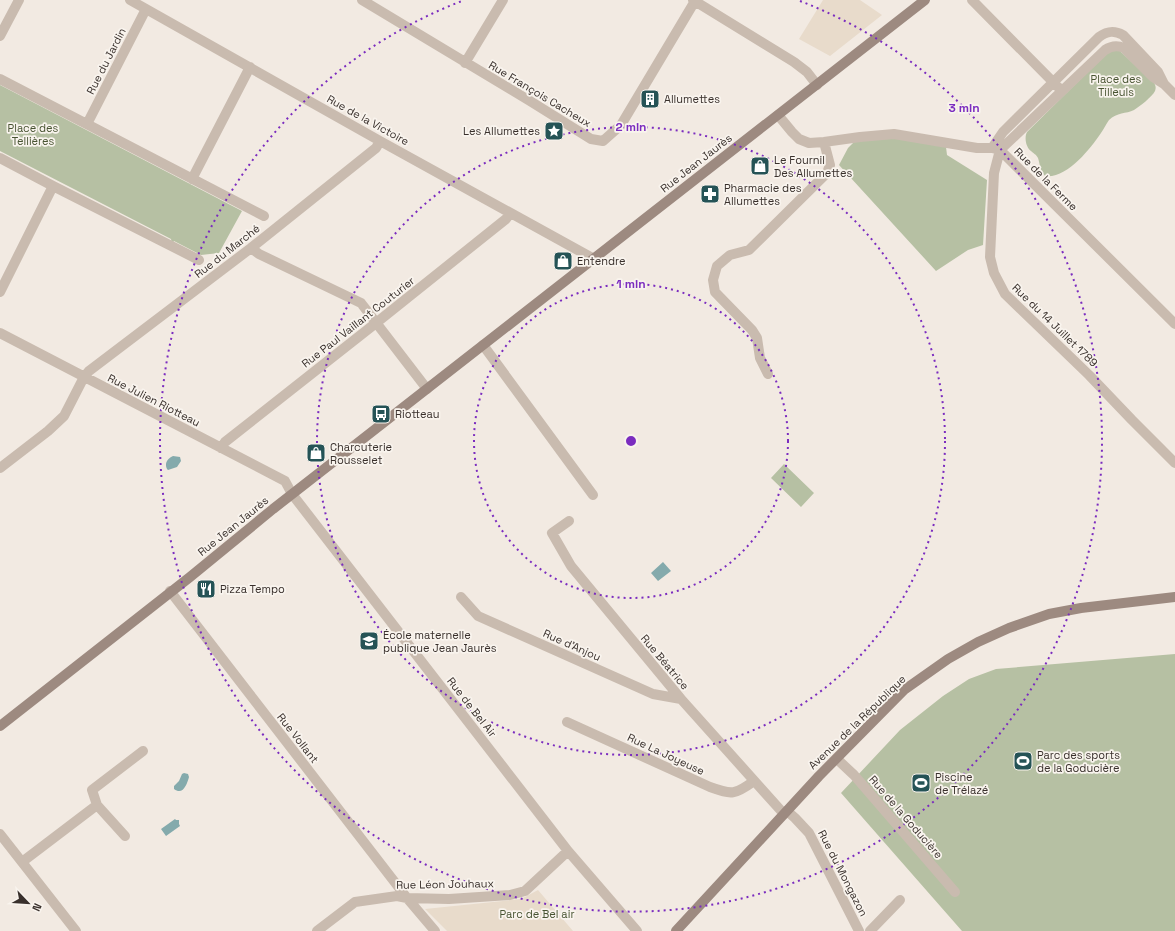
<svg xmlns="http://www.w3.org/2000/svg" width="1175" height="931" font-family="'Space Grotesk',sans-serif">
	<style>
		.green { fill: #b6c0a3 }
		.plaza { fill: #e8dbcb }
		.water { fill: #84aaac }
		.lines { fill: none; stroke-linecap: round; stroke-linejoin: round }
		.street { stroke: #c9bbaf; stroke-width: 10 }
		.secondary { stroke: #9d8a80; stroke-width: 10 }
		.ring { fill: none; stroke: #7b2cbf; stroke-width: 2; stroke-dasharray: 2 4 }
		.labels { text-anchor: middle; stroke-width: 3.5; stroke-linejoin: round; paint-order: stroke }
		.street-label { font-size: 11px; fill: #39302c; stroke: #f9f4ee }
		.park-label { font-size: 11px; fill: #485432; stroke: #f9f4ee }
		.poi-label { font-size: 11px; fill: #39302c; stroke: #f9f4ee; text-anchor: start }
		.centre { fill: #7b2cbf; stroke: #f9f4ee; stroke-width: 2 }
		.ring-label { font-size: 12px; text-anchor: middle; font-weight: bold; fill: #7b2cbf; stroke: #f9f4ee; stroke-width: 3.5; stroke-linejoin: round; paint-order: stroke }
	</style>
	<rect width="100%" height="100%" fill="#f2eae2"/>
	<path class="green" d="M1111,51H1120L1154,83C1156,86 1156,88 1155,91C1152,97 1139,107 1134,110C1126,114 1117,112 1109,120C1106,124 1104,129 1101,133C1090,149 1067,179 1045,176C1040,171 1040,164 1038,158C1036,154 1034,154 1031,151C1026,147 1024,138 1027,132L1107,53Z
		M0,85L242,211L219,253L201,255L174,241L172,244L171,239L0,151Z
		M893,137L946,147L947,155L987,180L983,245L968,250L936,271L839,165L848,148L856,140Z
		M784,464L814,493L801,507L771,478Z
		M1175,654V931H962L841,793L900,730L943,696L969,679L996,669Z"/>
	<path class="plaza" d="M823,0H860L882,15L830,56L799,39Z
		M538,890L573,931H447L425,909L521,899Z"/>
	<path class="water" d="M173,456L180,457L181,461L177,467L168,470L167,469C164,463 168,458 173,456Z
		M663,562L671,571L658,581L651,573Z
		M184,773L188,774L189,777C187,784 183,796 174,789V786L179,781L182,774Z
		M175,819L176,820H179V824L180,826L166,836L161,829Z"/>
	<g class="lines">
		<path class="street" d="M130,0L380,141L594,259
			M362,0L530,101L591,139L603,141L621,125L695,1
			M693,0L794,62L807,72L817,85
			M972,0L1058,87
			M0,36L19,0
			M465,63L503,0
			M0,79L264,216
			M778,115L792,132L799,139L809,143L824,142L860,137L894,134L977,148H992L1000,150L1175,324
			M87,124L146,9
			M992,148L1003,132L1099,37C1107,31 1114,30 1123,35L1158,72L1164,84
			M1000,150L994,173L990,257L994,273L1005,294L1089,375L1132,420L1175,463
			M1000,150L1105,50C1111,46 1117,45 1124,48L1153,77L1164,84L1175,95
			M0,158L53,186L199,260
			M192,179L250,67
			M251,248L259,254L361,303L427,389
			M0,292L53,186
			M0,333L285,481L292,494L568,851L637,931
			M483,345L593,495
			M768,374L760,358L757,338L752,330L715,292L713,280L717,266L730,255L749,250L827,173L830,165L824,142
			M221,448L225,442L376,323L506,219L510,213
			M0,468L48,431L64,416L84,377L89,371L251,248L376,148L380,141
			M569,521L552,533L571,566L681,699L784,814
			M170,591L407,898L435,931
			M461,597L478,616L653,694L681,699
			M567,722L710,787C732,795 735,795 754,781
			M837,759L854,775L955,892
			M97,805L92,790L143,751
			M787,811L795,818L809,833L859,931
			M0,834L76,931
			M22,862L97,805L125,836
			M317,931L355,902L397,896L407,898L449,899L510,895L525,891L568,851
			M870,931L900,900"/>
		<path class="secondary" d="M0,726L190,577L273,509L925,0
			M676,931L819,776L904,690L948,659L978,642L1009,628L1049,614L1081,608L1175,597"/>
	</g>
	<g class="ring">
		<circle cx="631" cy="441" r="157"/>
		<circle cx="631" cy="441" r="314"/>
		<path d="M800 1A471 471 0 1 1 462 1"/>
	</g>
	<defs>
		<g id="building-square" transform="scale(1)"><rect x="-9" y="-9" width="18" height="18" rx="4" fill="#255356" stroke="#f9f4ee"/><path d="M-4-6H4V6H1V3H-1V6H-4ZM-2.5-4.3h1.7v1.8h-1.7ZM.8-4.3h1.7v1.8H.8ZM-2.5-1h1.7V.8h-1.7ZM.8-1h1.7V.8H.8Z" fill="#fff"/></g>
		<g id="sight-square" transform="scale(1)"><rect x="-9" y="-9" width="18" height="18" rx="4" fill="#255356" stroke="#f9f4ee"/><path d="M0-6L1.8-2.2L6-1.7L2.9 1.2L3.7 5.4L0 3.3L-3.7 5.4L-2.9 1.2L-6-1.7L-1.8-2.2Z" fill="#fff"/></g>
		<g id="shop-square" transform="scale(1)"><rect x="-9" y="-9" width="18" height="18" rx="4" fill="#255356" stroke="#f9f4ee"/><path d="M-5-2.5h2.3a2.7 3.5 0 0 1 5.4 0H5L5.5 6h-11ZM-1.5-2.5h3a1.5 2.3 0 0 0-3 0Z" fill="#fff"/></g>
		<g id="pharmacy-square" transform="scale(1)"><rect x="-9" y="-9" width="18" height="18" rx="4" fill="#255356" stroke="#f9f4ee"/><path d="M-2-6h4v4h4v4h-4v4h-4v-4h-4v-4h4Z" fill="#fff"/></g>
		<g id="bus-square" transform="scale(1)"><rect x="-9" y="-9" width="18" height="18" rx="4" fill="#255356" stroke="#f9f4ee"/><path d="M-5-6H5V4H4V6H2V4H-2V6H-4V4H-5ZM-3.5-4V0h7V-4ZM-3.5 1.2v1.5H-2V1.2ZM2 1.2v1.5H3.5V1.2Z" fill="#fff"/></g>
		<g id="restaurant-square" transform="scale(1)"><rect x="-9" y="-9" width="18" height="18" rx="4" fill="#255356" stroke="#f9f4ee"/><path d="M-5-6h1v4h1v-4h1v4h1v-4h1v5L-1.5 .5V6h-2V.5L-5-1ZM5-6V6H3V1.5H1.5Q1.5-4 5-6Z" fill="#fff"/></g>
		<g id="school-square" transform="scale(1)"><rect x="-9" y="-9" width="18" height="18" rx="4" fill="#255356" stroke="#f9f4ee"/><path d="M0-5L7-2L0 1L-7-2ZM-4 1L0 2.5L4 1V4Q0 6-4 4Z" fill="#fff"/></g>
		<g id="stadium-square" transform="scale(1)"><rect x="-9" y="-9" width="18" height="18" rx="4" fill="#255356" stroke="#f9f4ee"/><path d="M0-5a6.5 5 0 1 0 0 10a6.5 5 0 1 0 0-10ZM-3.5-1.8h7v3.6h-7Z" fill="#fff"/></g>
	</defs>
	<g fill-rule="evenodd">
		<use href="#building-square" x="650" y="99"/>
		<use href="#sight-square" x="554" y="131"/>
		<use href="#shop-square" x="760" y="166"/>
		<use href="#pharmacy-square" x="710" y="194"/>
		<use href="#shop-square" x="563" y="261"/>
		<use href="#bus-square" x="381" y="414"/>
		<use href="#shop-square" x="316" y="453"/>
		<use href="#restaurant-square" x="206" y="589"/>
		<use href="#school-square" x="369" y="641"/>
		<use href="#stadium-square" x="1023" y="761"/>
		<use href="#stadium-square" x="921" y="783"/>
	</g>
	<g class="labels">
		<g class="street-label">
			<text transform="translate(106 61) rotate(-63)" y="4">Rue du Jardin</text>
			<text transform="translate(540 94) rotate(31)" y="4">Rue François Cacheux</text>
			<text transform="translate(368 120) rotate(29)" y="4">Rue de la Victoire</text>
			<text transform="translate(696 163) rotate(-38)" y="4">Rue Jean Jaurès</text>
			<text transform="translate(1046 179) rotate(45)" y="4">Rue de la Ferme</text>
			<text transform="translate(227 251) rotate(-38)" y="4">Rue du Marché</text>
			<text transform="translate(358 322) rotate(-38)" y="4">Rue Paul Vaillant Couturier</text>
			<text transform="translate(1055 325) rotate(44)" y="4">Rue du 14 Juillet 1789</text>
			<text transform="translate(154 400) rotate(27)" y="4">Rue Julien Riotteau</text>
			<text transform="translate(233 526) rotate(-39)" y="4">Rue Jean Jaurès</text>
			<text transform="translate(572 645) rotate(24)" y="4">Rue d'Anjou</text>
			<text transform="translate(665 662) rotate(50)" y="4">Rue Béatrice</text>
			<text transform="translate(472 707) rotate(52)" y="4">Rue de Bel Air</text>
			<text transform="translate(857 722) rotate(-44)" y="4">Avenue de la République</text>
			<text transform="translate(298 738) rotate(52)" y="4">Rue Vollant</text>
			<text transform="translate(666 754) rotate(25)" y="4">Rue La Joyeuse</text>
			<text transform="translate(906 817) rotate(49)" y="4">Rue de la Goducière</text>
			<text transform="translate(843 873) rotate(63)" y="4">Rue du Mongazon</text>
			<text transform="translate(445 884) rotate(-1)" y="4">Rue Léon Jouhaux</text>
		</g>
		<g class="park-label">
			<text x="1116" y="83">Place des<tspan x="1116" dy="13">Tilleuls</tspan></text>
			<text x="33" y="132">Place des<tspan x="33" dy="13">Tellières</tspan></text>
			<text x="537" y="918">Parc de Bel air</text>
		</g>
		<g class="poi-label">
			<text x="664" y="103">Allumettes</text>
			<text x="540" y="135" text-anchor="end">Les Allumettes</text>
			<text x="774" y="164">Le Fournil<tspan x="774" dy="13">Des Allumettes</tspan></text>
			<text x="724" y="192">Pharmacie des<tspan x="724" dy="13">Allumettes</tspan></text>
			<text x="577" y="265">Entendre</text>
			<text x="395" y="418">Riotteau</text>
			<text x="330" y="451">Charcuterie<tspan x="330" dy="13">Rousselet</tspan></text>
			<text x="220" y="593">Pizza Tempo</text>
			<text x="383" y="639">École maternelle<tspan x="383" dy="13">publique Jean Jaurès</tspan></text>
			<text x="1037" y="759">Parc des sports<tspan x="1037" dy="13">de la Goducière</tspan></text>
			<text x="935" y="781">Piscine<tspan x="935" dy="13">de Trélazé</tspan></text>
		</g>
	</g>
	<circle cx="631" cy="441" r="6" class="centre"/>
	<g class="ring-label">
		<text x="964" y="112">3 min</text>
		<text x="631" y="131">2 min</text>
		<text x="631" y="288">1 min</text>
	</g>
	<g transform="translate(28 903) rotate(115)" stroke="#f9f4ee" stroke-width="3" paint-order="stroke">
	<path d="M0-3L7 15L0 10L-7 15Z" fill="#39302c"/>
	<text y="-6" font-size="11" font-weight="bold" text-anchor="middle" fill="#39302c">N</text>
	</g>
</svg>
